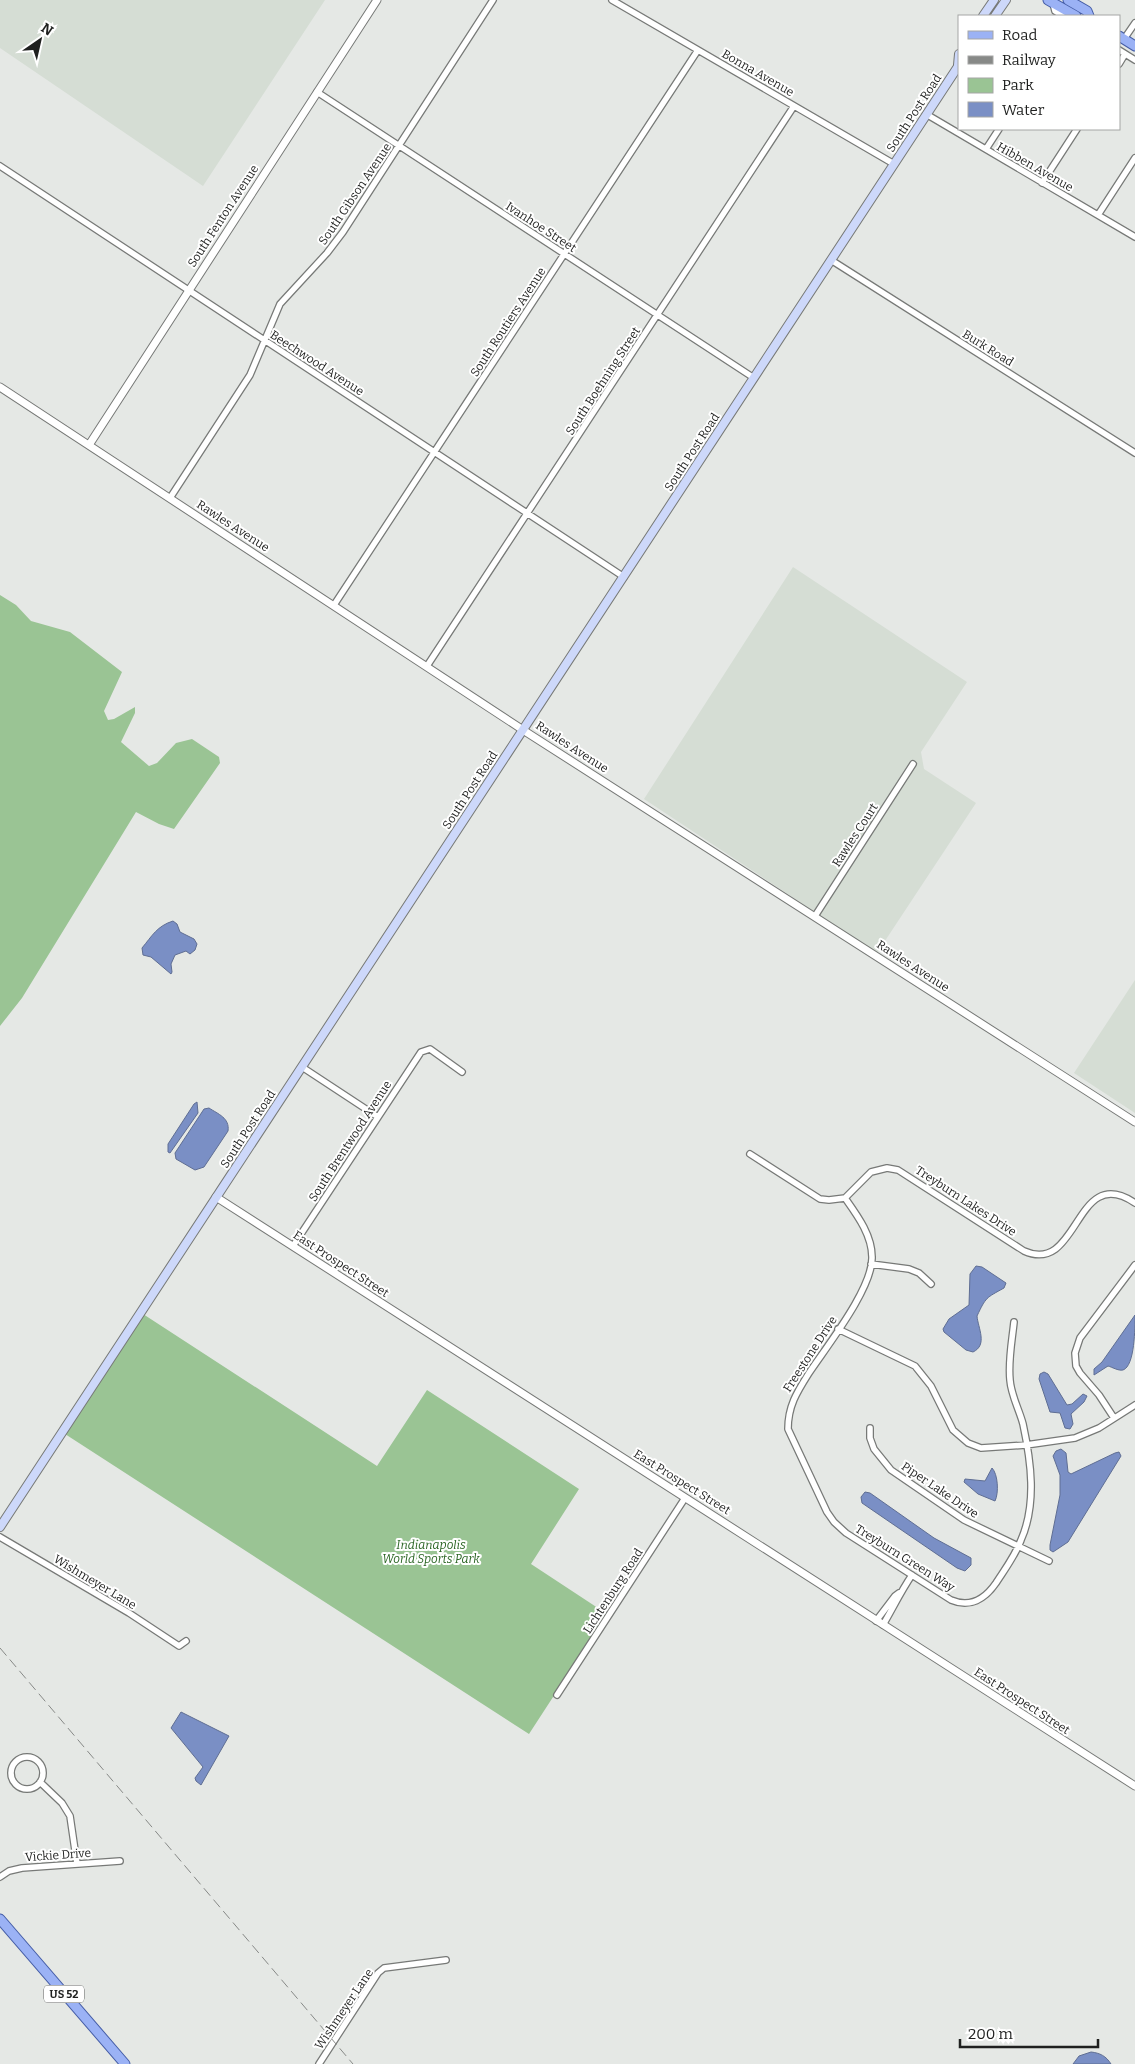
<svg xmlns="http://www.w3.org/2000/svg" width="1135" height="2064" font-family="Bitter,serif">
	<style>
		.built { fill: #d5ddd4 }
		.green { fill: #9ac494 }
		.water { fill: #7a8fc5; stroke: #5f6e93 }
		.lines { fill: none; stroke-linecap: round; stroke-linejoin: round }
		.minor-casing { stroke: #777977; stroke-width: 8 }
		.tertiary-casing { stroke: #777977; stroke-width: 9 }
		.secondary-casing { stroke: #777977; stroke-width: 10 }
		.primary-casing { stroke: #455da6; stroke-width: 11 }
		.minor { stroke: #fff; stroke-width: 5.5 }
		.tertiary { stroke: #fff; stroke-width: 7 }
		.secondary { stroke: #cdd8fa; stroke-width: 8 }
		.primary { stroke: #9bb2f5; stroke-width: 9 }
		.rail { stroke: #878987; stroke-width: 1; stroke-dasharray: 10 5; stroke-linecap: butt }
		.labels { text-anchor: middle; stroke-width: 4; stroke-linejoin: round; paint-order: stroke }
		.shield { fill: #fff; stroke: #626362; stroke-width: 1 }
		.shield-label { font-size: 11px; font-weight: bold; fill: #1f201f }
		.street-label { font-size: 12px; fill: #1f201f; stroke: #fff }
		.park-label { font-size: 12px; font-style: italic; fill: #2c6625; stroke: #fff }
	</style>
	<rect width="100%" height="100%" fill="#e5e8e5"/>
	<path class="built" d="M0,0H325L203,186L0,48Z
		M793,567L967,682L921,752L924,769L976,803L877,953L644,799Z
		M1135,980V1113L1074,1073Z"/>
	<path class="green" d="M0,595L16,605L31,621L70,632L122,672L104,711L108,720L114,719L135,707V713L121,742L149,766L157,763L176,743L192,739L219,757L220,763L174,829L159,824L136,812L22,998L0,1026Z
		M143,1314L377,1466L427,1390L579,1489L531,1564L607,1614L529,1734L65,1434Z"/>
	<path class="water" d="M173,921L177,924L180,932L194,939L197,944L195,950L190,954L186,951L175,955L171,964L172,972L171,974L151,957L143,955L142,948C152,936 157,926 173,921Z
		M197,1102L198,1113L170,1153L168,1152V1144L194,1104Z
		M209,1108C218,1114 230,1118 228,1131L204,1167L195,1170L176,1159L175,1153L204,1109Z
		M976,1266L982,1267L1006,1283L1004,1288C986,1298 986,1297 977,1316C978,1328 988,1345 973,1352L966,1350L944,1332L943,1329L949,1319L969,1305L970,1274Z
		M1135,1315C1135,1327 1135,1366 1123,1370C1118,1371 1112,1367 1108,1366L1094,1375V1369L1102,1362Z
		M1044,1372L1048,1374L1067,1405L1072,1404L1083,1394L1087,1396L1084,1402L1071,1414L1073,1424L1070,1429L1065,1428L1060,1413L1050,1412L1039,1379L1040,1374Z
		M1061,1449L1066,1453L1068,1472L1071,1474L1115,1453L1119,1452L1121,1456L1068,1542L1053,1552L1050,1550V1545L1060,1495V1475L1053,1456L1056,1451Z
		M992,1468C998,1474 999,1493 995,1501L978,1494L964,1482L965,1479L985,1481Z
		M865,1492L870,1493L934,1538L971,1558V1565L965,1571L957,1568L862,1503L861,1497Z
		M181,1712L229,1736L201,1785L196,1781L195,1778L203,1767L171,1728Z
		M1091,2052C1100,2053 1106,2056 1111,2064H1073L1079,2056Z"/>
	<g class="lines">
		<g class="minor-casing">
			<path id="minor" d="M612,0L894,164
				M1053,3L1055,11L1063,16
				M1124,39L1135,23
				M1119,50L1135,60
				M1119,64L1125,54
				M317,92L754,378
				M926,114L1135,237
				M986,149L999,129
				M0,166L624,577
				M1042,183L1077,129
				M1098,215L1135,158
				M831,260L1135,453
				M170,498L250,375L280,304L327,253L343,232L493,0
				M334,605L698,50
				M427,666L794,106
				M815,916L913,764
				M302,1067L378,1117
				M750,1154L820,1199L829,1200L845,1198L871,1172L887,1168L898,1170L1024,1251C1080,1276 1074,1162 1135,1203
				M845,1198C857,1215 872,1235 872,1257C873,1288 827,1346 809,1373C797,1392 788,1406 788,1429L827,1512L834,1522L846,1533L951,1600C970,1608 985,1599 996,1583C1005,1569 1015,1556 1021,1540C1037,1504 1031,1461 1023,1424C1019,1409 1011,1395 1010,1380C1008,1361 1012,1341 1014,1322
				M293,1246L421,1052L430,1049L462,1072
				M871,1264L909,1269L919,1273L931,1284
				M838,1329L915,1366L931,1386L953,1430L968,1443L981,1448L1026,1445L1075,1438L1099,1428L1135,1405
				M1114,1418L1099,1395L1080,1373L1076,1366L1075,1353L1080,1338L1135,1265
				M870,1428V1438L874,1449L891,1470L964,1520L1049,1561
				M0,1537L129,1613L179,1646L186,1641
				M876,1621L895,1596L899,1593
				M883,1625C893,1608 901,1591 912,1575
				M557,1695L685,1498
				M11 1773a16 16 0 1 1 32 0a16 16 0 1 1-32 0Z
				M40,1782L62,1803L70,1816L77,1864
				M0,1877L9,1871L22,1868L120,1861
				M319,2064L378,1973L384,1968L446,1960"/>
		</g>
		<g class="tertiary-casing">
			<path id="tertiary" d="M0,387L523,730L1135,1122
				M89,445L377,0
				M216,1197L1135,1786"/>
		</g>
		<g class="secondary-casing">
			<path id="secondary" d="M983,16L994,0
				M995,16L1006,0
				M958,65L959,54
				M0,1527L959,65"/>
		</g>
		<g class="primary-casing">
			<path id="primary" d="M1048,0L1076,16
				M1068,0L1087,11L1089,16
				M1119,36L1135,46
				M0,1919L125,2064"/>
		</g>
		<use href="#minor" class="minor"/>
		<use href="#tertiary" class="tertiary"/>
		<use href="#secondary" class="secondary"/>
		<use href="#primary" class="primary"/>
		<path class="rail" d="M0,1648L353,2064"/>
	</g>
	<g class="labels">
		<rect class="shield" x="44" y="1985.5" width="40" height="17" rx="4"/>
		<g class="shield-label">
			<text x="64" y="1998">US 52</text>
		</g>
		<g class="street-label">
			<text transform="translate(758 73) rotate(30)" y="4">Bonna Avenue</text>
			<text transform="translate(914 113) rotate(-57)" y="4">South Post Road</text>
			<text transform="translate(1035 167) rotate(30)" y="4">Hibben Avenue</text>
			<text transform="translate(355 194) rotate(-56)" y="4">South Gibson Avenue</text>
			<text transform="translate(223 216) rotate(-57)" y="4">South Fenton Avenue</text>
			<text transform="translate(541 227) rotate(33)" y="4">Ivanhoe Street</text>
			<text transform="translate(508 322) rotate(-57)" y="4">South Routiers Avenue</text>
			<text transform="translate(988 348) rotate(32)" y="4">Burk Road</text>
			<text transform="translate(317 363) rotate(33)" y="4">Beechwood Avenue</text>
			<text transform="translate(603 381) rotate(-57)" y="4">South Boehning Street</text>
			<text transform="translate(692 452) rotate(-57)" y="4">South Post Road</text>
			<text transform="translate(233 526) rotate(33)" y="4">Rawles Avenue</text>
			<text transform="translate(572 747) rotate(33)" y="4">Rawles Avenue</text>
			<text transform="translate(470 790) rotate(-57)" y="4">South Post Road</text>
			<text transform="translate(855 835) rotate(-57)" y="4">Rawles Court</text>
			<text transform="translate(913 966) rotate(33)" y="4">Rawles Avenue</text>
			<text transform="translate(248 1129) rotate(-57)" y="4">South Post Road</text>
			<text transform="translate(350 1141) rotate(-57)" y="4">South Brentwood Avenue</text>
			<text transform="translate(966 1201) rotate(33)" y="4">Treyburn Lakes Drive</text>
			<text transform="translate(341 1264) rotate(33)" y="4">East Prospect Street</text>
			<text transform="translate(810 1354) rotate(-57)" y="4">Freestone Drive</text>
			<text transform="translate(682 1482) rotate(32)" y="4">East Prospect Street</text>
			<text transform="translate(940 1490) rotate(34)" y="4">Piper Lake Drive</text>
			<text transform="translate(905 1558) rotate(32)" y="4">Treyburn Green Way</text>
			<text transform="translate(95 1582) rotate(31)" y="4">Wishmeyer Lane</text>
			<text transform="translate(613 1591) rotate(-57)" y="4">Lichtenburg Road</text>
			<text transform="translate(1022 1701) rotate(33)" y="4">East Prospect Street</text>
			<text transform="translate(58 1855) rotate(-4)" y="4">Vickie Drive</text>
			<text transform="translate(344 2009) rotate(-56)" y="4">Wishmeyer Lane</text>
		</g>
		<g class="park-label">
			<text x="431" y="1549">Indianapolis<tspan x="431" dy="14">World Sports Park</tspan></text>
		</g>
	</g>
	<rect x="958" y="15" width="162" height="115" fill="#ffffff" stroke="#a5a6a5"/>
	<rect x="968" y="31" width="25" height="8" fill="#9bb2f5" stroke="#a5a6a5"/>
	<text x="1002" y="40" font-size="15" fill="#1f201f">Road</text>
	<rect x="968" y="56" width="25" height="8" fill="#878987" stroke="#a5a6a5"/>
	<text x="1002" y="65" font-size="15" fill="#1f201f">Railway</text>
	<rect x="968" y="78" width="25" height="15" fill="#9ac494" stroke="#a5a6a5"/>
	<text x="1002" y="90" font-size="15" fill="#1f201f">Park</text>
	<rect x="968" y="102" width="25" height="15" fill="#7a8fc5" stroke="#a5a6a5"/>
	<text x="1002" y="115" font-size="15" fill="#1f201f">Water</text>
	<g transform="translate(40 40) rotate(34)" stroke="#ffffff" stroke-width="4" paint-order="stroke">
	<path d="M0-4L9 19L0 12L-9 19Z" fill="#1f201f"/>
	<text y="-8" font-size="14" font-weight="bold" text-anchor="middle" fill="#1f201f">N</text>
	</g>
	<path d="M960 2039v8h138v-8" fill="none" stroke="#1f201f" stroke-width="2.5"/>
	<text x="968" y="2039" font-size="15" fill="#1f201f" stroke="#ffffff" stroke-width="4" paint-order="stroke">200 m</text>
</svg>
